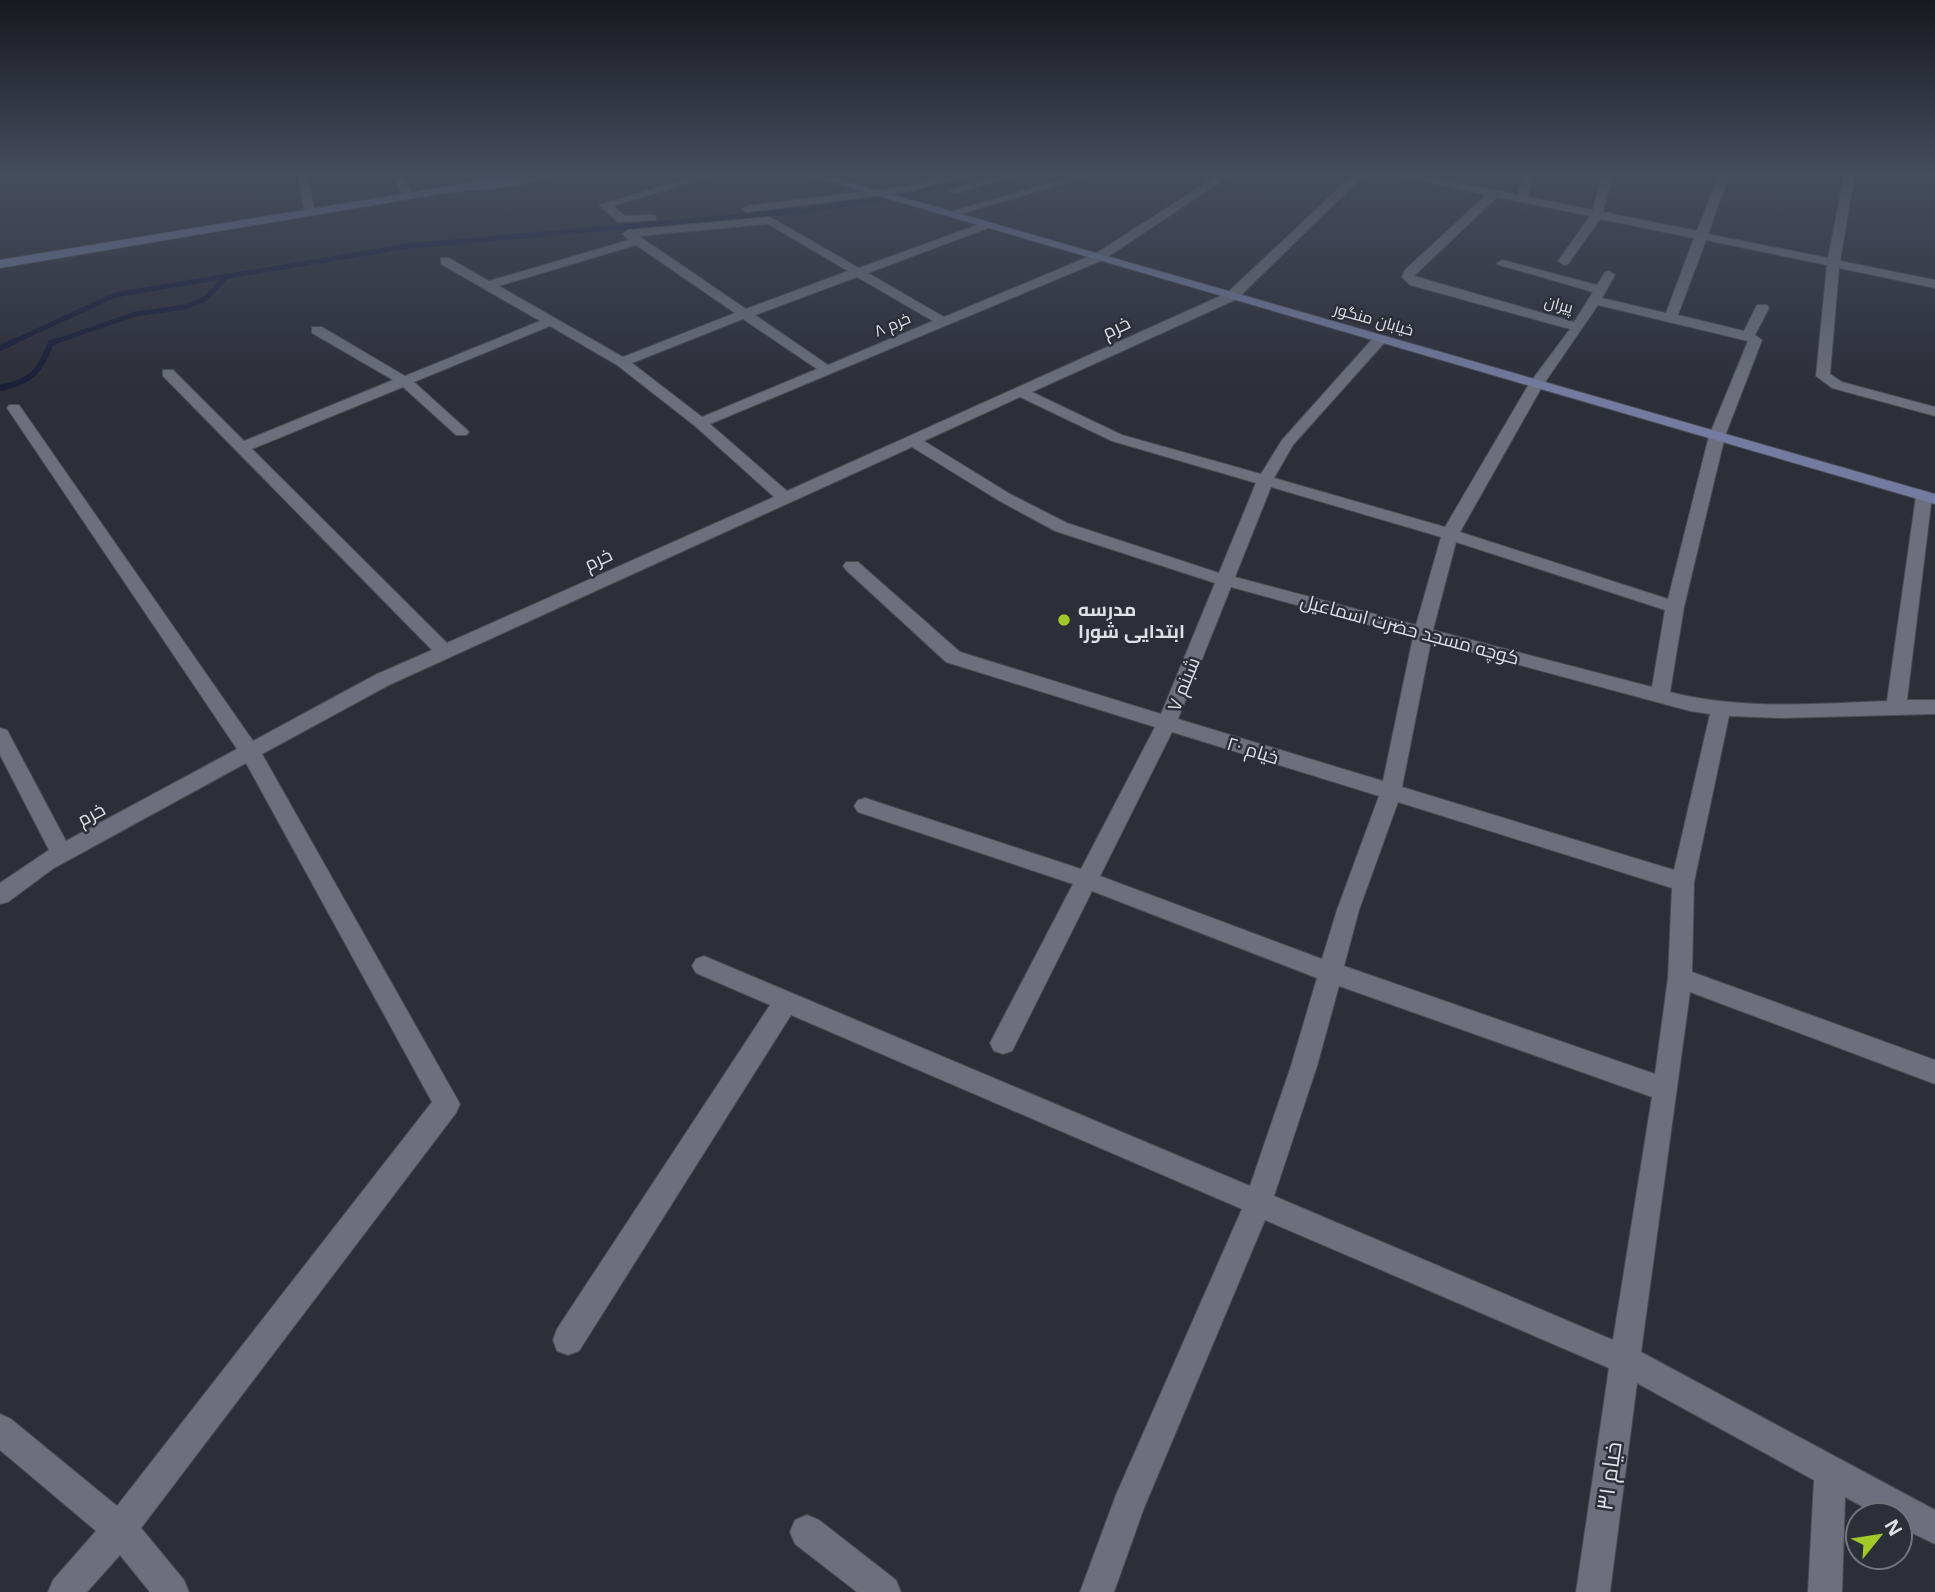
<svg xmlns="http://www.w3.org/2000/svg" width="1935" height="1592" font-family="'Noto Sans',Cairo,sans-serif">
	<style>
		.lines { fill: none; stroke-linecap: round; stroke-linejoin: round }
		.stream-far1 { stroke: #181d39; stroke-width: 5 }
		.stream { stroke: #181d39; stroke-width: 6 }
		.street-casing { stroke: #494b53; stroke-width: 2 }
		.secondary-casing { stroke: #494b53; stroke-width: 2 }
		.street { fill: #6d707c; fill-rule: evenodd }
		.secondary { fill: #737ba0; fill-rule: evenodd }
		.poi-dot { fill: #a2c929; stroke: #2c2e38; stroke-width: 2.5 }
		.labels { text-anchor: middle; stroke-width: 5; stroke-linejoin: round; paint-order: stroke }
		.far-street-label { font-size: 16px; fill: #dee0e6; stroke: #2c2e38 }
		.street-label { font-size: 19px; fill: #dee0e6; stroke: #2c2e38 }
		.poi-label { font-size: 19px; font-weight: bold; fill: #dee0e6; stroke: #2c2e38; text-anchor: start }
		.near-street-label { font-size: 23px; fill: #dee0e6; stroke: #2c2e38 }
	</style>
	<rect width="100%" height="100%" fill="#2c2e38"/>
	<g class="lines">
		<path class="stream-far1" d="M11,343L115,295L410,246L811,210L906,195L999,172
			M51,343L136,314L185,307L205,299L224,279"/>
		<path class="stream" d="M0,348L15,341
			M0,388C32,381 39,373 51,343L56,341"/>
		<g class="street-casing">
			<path id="street" d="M297,172H307L315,215L305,213Z
				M391,172H401L414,196L412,198H404Z
				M708,172H725L613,206L625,216L652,215L656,216V220L618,222L599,205Z
				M961,172H978L907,192L747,212L741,209L747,206L907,186Z
				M1009,172H1026L956,193L950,190Z
				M1087,172H1104L953,216L943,214Z
				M1223,172H1235L1103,260L710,424L787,491L1227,293L1356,172H1367L1237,299L1032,392L1122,435L1261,474L1282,440L1375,336H1385V342L1293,445L1274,478L1445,527L1529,384L1570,329L1410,285L1402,277L1405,270L1486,195L1386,172H1406L1518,195L1524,172H1534L1528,197L1593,210L1603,172H1613L1603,212L1697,231L1720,172H1730L1708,234L1828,258L1845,172H1855L1840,261L1935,280V288L1839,268L1830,374L1842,382L1935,407V416L1832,388L1816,376L1827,265L1706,240L1678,315L1744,331L1757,305H1767L1769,308L1755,335L1762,340L1725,436L1684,607L1670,692C1740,710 1815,704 1887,701L1916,496L1924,491L1932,496L1907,700H1935V714L1782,718L1729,716L1694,882L1692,972L1935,1060V1084L1690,992L1641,1352L1935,1510V1544L1900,1527V1515H1878L1845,1497L1842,1592H1808L1814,1480L1637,1383L1610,1592H1576L1609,1368L1265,1220L1144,1508L1114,1592H1080L1116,1495L1242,1209L791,1015L579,1351L568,1355L557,1351L553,1340L557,1329L770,1005L696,973L692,966L696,959L704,956L1250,1186L1291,1066L1317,978L1092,891L1012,1051L1003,1054L994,1051L990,1043L1073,884L858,812L854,806L858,800L865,798L1081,869L1155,727L946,662L846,570L843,566L846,562H858L960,652L1161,714L1215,583L1055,531L998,500L912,447L389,685L262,754L460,1104L456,1113L141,1528L184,1580L189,1592H150L120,1555L87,1592H48L53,1580L96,1531L0,1450V1414L11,1419L117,1506L432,1102L246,763L54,868L8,902L0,904V883L49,850L0,755V728L7,730L66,841L237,749L7,408L9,405H19L253,741L375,675L432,650L163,376V370H173L244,441L393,380L312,333V327H322L405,376L540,321L441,264V258H449L489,281L629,240L622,234L628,230L770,217L859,268L983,223H991V227L868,273L944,317L1095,254ZM1497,197L1590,216L1558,261L1564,265L1568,264L1600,219L1694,238L1666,313L1602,298L1615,275L1609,271L1605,272L1597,285L1502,260L1496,264L1593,292L1574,322L1414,276ZM768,224L848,271L746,309L639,236ZM636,245L735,313L623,357L499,286ZM857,277L933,321L828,365L755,315ZM1598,305L1748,341L1709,436L1668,599L1460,532L1543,385ZM743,319L817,369L702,417L632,363ZM550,326L617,365L695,426L774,497L447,643L252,449L403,387L456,435H466L469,432L466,429L414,382ZM1020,397L1112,441L1256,483L1219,573L1067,523L1010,494L924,441ZM1271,487L1441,537L1416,625L1235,577ZM1456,542L1665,610L1652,687L1433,630ZM1231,587L1413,637L1383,781L1178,719ZM1431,641L1690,711L1710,714L1674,870L1402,787ZM1172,732L1379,796L1337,910L1322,959L1100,876ZM1398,802L1672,888L1668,978L1655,1074L1344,966L1359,910ZM1339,986L1652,1097L1613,1340L1274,1196L1317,1066Z
				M807,1515L819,1520L896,1580L901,1592H857L795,1544L790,1532L795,1520Z"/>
		</g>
		<g class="secondary-casing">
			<path id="secondary" d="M516,172H536L506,181L546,172H565L513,186L439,194L0,268V260L439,188Z
				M797,172H814L1935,494V504Z"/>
		</g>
		<use href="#street" class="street"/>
		<use href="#secondary" class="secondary"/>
	</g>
	<linearGradient id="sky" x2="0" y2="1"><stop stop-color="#18191f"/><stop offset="0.44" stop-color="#454c5e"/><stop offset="1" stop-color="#454c5e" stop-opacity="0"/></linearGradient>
	<rect width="1935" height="395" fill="url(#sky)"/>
	<circle class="poi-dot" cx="1064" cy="620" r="7"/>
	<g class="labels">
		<g class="far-street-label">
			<text transform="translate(1559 304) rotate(15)" y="6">پیران</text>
			<text transform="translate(1374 319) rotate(16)" y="6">خیابان منگور</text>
			<text transform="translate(892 324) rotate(-23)" y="6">خرم ۸</text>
		</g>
		<g class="street-label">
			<text transform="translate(1116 327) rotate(-25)" y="7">خرم</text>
			<text transform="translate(598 559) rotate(-25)" y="7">خرم</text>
			<text transform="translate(1410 629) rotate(15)" y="7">کوچه مسجد حضرت اسماعیل</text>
			<text transform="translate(1183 684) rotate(-68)" y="7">شبنم ۷</text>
			<text transform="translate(1253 750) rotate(17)" y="7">خیام ۲۰</text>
			<text transform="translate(91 814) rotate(-28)" y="7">خرم</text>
		</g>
		<g class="poi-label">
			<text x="1078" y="616">مدرسه<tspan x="1078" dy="22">ابتدایی شورا</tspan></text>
		</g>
		<g class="near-street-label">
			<text transform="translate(1609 1476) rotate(-82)" y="8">خیام ۳۱</text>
		</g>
	</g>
	<g transform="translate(1879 1536) rotate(60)"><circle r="33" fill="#2c2e38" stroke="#73757e" stroke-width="2"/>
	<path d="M0-5L12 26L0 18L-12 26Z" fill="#a2c929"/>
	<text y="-10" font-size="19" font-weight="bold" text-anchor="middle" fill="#dee0e6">N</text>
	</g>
</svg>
